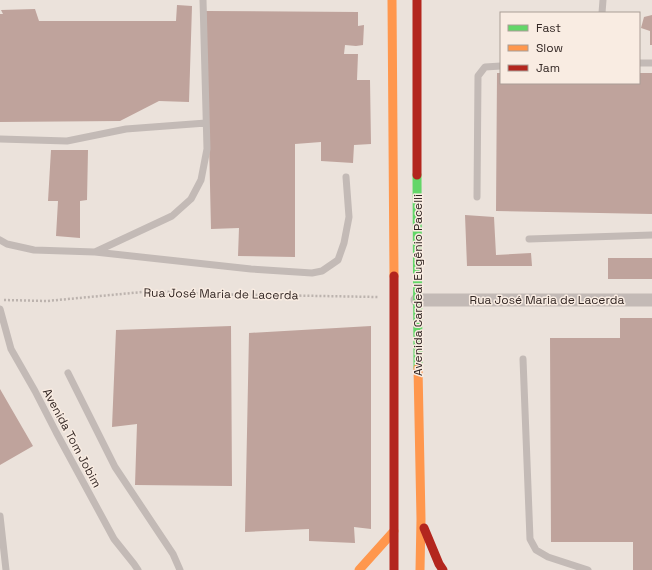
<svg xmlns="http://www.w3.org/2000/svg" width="652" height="570" font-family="'Space Grotesk',sans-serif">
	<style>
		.building { fill: #bfa39c }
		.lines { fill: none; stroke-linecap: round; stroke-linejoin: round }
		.path { stroke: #bcb3ae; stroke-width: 2.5; stroke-dasharray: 2 2; stroke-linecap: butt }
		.lane { stroke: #c3bab6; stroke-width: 7 }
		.street { stroke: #c3bab6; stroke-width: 13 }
		.fast { stroke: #63d668; stroke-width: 9 }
		.slow { stroke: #ff974d; stroke-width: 9 }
		.jam { stroke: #b3261e; stroke-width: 9 }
		.labels { text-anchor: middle; stroke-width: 3; stroke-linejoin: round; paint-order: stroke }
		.street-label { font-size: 12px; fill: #332724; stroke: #f9ece2 }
	</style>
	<rect width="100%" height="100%" fill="#ebe2db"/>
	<path class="building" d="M177,5L192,6L189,102L159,101L120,121L0,122V14H3L1,10L35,9L39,21H176Z
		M206,11L358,12V26L364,25L363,45L356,46L345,45L344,54H358L357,80H370L371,144L354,145L353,163L321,161V142L295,144V257L238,256L239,228L211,229Z
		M652,15V45H650V31L641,28L644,17Z
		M497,73H501V83H639V73H652V214L496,211Z
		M51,150H88L87,200L80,201V238L56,236L58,201H48Z
		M465,215L494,217L496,255L531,253L532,266H467Z
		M608,258H652V279H608Z
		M620,318H652V570H633V542H551L550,338H620Z
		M231,326L232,486L135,485L137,424L112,427L116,330Z
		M371,326V529L354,527L355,543L309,541V529L245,532L249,333Z
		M0,389L33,446L0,465Z"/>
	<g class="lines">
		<path class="path" d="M4,300L47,301L153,291L207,294L378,297"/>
		<path class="lane" d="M602,13L603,0
			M639,63H652
			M0,139L67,141L126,129L206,123
			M477,197L478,76L485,67L501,66
			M529,239L652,235
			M0,240L7,244L34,250L95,252L172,216L191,199L201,180L207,149L203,0
			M95,252L251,269L312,273L322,271L338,260L344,243L349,217L346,177
			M0,309L11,349L35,391L56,432L114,539L134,564L138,570
			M523,359L530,539L536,550L548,557L588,570
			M68,373L115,467L173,554L180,570
			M0,516L6,570"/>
		<path class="street" d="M417,300H652"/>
		<path class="fast" d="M417,175L418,368"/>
		<path class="slow" d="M392,0L394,276
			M418,368L421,519L420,570
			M359,570L394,531"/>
		<path class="jam" d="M417,0V175
			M394,276V570
			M424,528L439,564L443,570"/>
	</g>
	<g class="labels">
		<g class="street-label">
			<text transform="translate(418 285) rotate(-90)" y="4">Avenida Cardeal Eugênio Pacelli</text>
			<text transform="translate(221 294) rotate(1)" y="4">Rua José Maria de Lacerda</text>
			<text x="547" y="304">Rua José Maria de Lacerda</text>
			<text transform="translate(72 438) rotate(62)" y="4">Avenida Tom Jobim</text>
		</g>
	</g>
	<rect x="500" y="12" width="140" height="72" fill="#f9ece2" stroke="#aa9d96"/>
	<rect x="508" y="25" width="20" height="6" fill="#63d668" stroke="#aa9d96"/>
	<text x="536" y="32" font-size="12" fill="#332724">Fast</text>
	<rect x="508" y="45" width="20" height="6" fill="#ff974d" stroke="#aa9d96"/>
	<text x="536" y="52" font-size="12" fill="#332724">Slow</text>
	<rect x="508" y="65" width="20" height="6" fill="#b3261e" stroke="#aa9d96"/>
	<text x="536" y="72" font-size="12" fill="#332724">Jam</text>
</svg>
